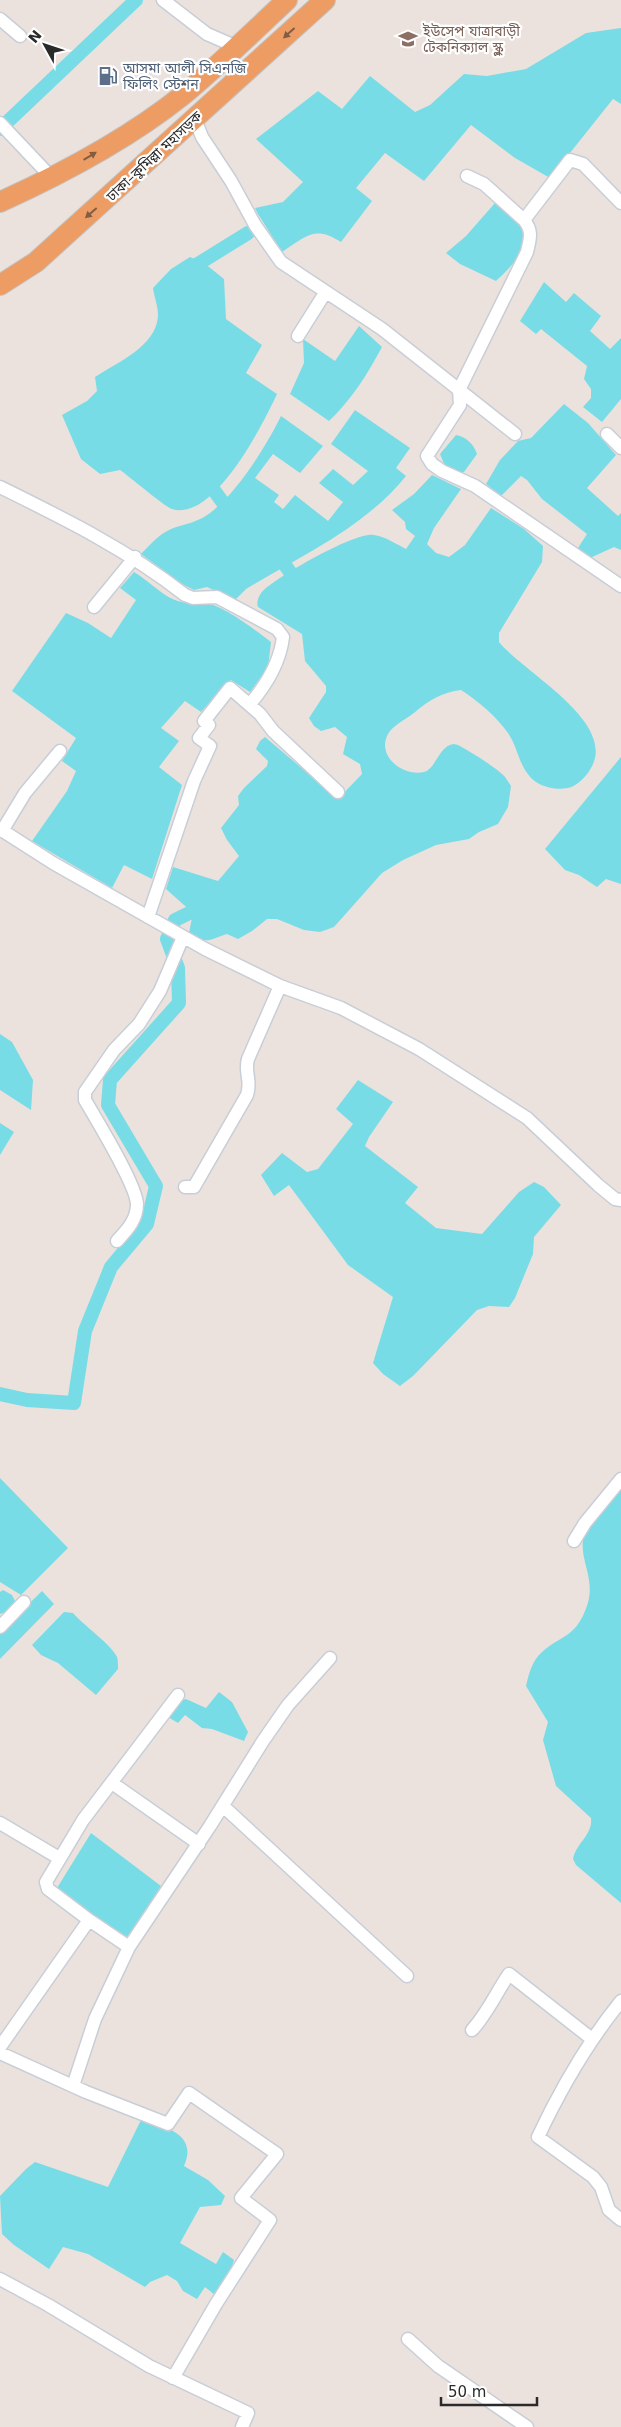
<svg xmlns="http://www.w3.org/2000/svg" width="621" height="2427" font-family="'DejaVu Sans','Noto Sans Bengali',sans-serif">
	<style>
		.water { fill: #77dce6 }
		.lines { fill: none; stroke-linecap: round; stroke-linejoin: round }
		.canal { stroke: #77dce6; stroke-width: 14 }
		.minor-casing { stroke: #c8ced7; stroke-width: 15 }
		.trunk-casing { stroke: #c3c3c3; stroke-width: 22 }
		.minor { stroke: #fff; stroke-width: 12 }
		.trunk { stroke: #ed9c63; stroke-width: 20 }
		.oneway { fill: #825d44 }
		.labels { text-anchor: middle; stroke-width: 4.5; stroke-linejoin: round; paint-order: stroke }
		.education-label { font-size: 14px; fill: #785e54; stroke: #fff; text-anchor: start }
		.service-label { font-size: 14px; fill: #4e5e75; stroke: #fff; text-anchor: start }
		.street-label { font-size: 14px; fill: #2a2a2a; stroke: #fff }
	</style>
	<rect width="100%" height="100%" fill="#ebe2dd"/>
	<path class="water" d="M621,28V104L613,99L550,178L515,158L471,125L424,181L385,153L356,188L372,201L341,242C315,225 306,236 282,252L258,214L255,208L283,202L303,182L256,139L318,91L342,109L370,76L415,112L430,105L464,74L487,76L526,69L586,33Z
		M495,203L526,231C526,252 511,267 496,281L460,264L446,253L466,236Z
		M190,257L204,263L224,279L226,319L262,345L246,373L277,394C263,424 214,522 172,509C164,506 130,477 120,470L100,474L81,459L62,415L87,401L97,391L95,377C118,362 157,346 158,315C158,306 154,296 153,288L171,269Z
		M544,282L566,302L574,293L601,316L590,331L610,349L621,338V399L602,422L583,407L591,398V389L584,379L587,366L541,329L536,334L520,321Z
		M359,326L382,347C367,375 352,399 329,421L290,394L304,363L303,339L335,361Z
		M564,404L588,423L616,455L587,488L618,516L621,513V550L614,547L590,558L578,548L587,534L542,499L527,480L521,476L501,496L486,484L500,460L518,441L531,438Z
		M355,410L410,448L396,468L406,476C364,528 302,555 246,589L235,600L207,587L194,590L182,584L141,554C150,545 159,534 171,529C181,525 194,523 204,517C234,499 265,448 281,416L323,446L300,473L273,454L255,478L279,495L274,502L283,509L295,495L328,521L343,502L319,483L333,469L353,485L368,471L331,444Z
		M456,435C467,437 474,445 477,454L464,472L459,474L445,466L440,454Z
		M432,475L461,489L434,528L427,544L436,553L449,557L465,545L491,508L524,529L543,546L542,562L499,633V642C523,672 618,722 591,768C587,776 577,786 568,788C557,790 545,788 536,782C519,770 519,749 508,733C496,716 478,701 461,690C443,692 427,701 414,713C406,719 392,726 388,734C376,756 403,777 424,772C436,769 439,745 454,744C460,744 496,768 502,774C506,777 508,782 511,786L508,807L498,824L479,832L469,839L436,845L403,860L382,873L334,927L320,932L304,930L277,919H267L252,931L238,939L227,934C207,940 209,945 189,933L193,913L166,889L173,867L218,881L239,856L227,840L221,828L239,805L238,796L244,788L267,766L268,761L256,749L260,741L265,737L338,799L362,774L360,764L343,754L347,737L335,727L321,731L314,726L309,718L326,692V686L305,661L302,634L258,607C256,602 259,594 264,590C279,576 354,532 374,535C384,536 396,544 406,549L415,536L406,529L405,522L392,510L414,494Z
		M134,572C148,580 160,594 175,600C187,605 197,602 209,604C225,607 257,631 271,642L268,667L250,692L231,680L201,712L185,701L161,728L179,741L159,767L182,785L152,879L124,865L112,888L32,841L67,791L76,771L62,761L76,738L12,691L66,613L88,623L111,638L136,600L120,588Z
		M621,757V884L606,879L597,887L579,875L565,870L545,849Z
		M0,1034L12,1042L33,1080L31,1110L0,1090Z
		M358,1080L393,1102L369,1137L365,1146L418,1187L405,1203L436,1228L482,1234L519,1192L534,1182L544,1187L561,1205L534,1237L533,1254L515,1298L509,1307L489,1306L477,1310L413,1376L400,1386L383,1374L373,1363L393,1297L348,1265L289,1185L274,1196L261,1175L282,1153L307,1172L318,1169L353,1124L336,1109Z
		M0,1123L14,1132L0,1155Z
		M0,1478L68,1548L21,1595L0,1582Z
		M621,1488V1903L576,1865L573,1859C576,1843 593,1835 591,1818L556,1786L543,1740L548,1722L526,1686C529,1673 532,1661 542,1652C561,1635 574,1638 585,1611C598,1582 580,1563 583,1540C585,1524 611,1500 621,1488Z
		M3,1590L12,1595L15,1601L12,1610L0,1614V1592Z
		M42,1591L54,1604L0,1659V1632Z
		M64,1612L73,1613C84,1626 111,1644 117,1657C118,1660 118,1665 118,1669L96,1695L58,1663L41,1655L32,1645Z
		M219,1692L232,1702L248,1732L244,1741L212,1729L202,1728L185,1715L178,1723L168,1717L179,1701L186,1699L206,1708Z
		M91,1833L161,1886L128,1940L57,1888Z
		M142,2118C166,2128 198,2134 184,2166L208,2180L225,2196L221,2205L200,2207L180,2243L216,2264L223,2252L234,2260L228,2278L215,2295L205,2287L197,2299L183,2291L177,2281L167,2275L150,2282L145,2287L88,2254L63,2247L49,2269L14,2245L2,2234L0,2196L26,2169L35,2162L108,2187Z"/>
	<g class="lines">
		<path class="canal" d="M0,129L136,0
			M190,274L193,267L248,233
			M205,478L232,515
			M275,551L300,586
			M0,1394L27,1400L74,1403L85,1331L111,1267L147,1224L156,1186L108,1105L110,1080L179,1003L178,968L167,939L175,920L208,904"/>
		<g class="minor-casing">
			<path id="minor" d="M163,0L207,34L237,47
				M0,19L20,36
				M195,119L202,137L231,181L255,225L281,262L382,329L515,434
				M0,123L52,178
				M467,176L484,184L524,220C533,231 530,239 527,252L459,390L460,405L427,456L432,464L442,471L475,486L621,586
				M524,220L570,160L583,164L621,203
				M298,336L325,293
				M607,434L621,448
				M0,487C65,519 128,550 185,595L193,598L217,597L277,629L283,637C280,663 267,684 250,704
				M94,607L135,557
				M0,829L53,863L205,949L280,986L341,1008L419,1049L527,1118L598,1185L615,1199L621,1200
				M2,831L25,793L60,751
				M148,917L194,781L210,746L199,738L209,725L204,721L230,688L260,714L273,731L338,792
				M185,1187H194L247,1095C252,1080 244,1073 248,1059L280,986
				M117,1241C127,1230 137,1220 137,1204C136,1184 97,1121 85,1100V1092L114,1050L139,1024L160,991L183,937
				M574,1541L585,1523L621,1479
				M0,1627L24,1602
				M112,1783L199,1844
				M223,1806L407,1976
				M0,1823L59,1858
				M89,1920L48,1889L46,1882L83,1820L178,1695
				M621,2001C587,2043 561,2088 538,2137L593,2177L601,2187L609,2210L621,2220
				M472,2030C487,2014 496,1993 509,1974L592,2039
				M0,2047L89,1920L129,1947L210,1826L263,1741L288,1705L330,1658
				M0,2053L86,2092L168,2124L189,2093L277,2154L241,2198L270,2220L216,2304L173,2378
				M73,2086L95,2019L129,1947
				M0,2279L48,2305L149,2366L248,2413L242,2427
				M408,2339L438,2366L527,2427"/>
		</g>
		<g class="trunk-casing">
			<path id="trunk" d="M0,202C64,173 128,139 183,95C219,65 253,32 287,0
				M0,285L36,262L325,0"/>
		</g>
		<use href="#minor" class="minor"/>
		<use href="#trunk" class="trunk"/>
	</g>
	<defs><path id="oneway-solid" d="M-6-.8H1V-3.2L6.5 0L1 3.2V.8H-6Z" transform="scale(1.25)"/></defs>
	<g class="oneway">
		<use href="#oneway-solid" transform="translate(289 33) rotate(138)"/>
		<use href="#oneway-solid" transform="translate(90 156) rotate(-31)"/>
		<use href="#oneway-solid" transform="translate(91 213) rotate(139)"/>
	</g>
	<defs>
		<g id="school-bare" transform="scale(1.5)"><path d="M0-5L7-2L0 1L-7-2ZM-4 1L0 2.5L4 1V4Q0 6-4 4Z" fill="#8d6e63" stroke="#fff" stroke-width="2.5" paint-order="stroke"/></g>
		<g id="fuel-bare" transform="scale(1.5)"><path d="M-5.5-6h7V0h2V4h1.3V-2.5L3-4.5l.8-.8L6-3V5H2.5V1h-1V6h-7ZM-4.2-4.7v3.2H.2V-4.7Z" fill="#5c6f8a" stroke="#fff" stroke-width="2.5" paint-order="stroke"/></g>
	</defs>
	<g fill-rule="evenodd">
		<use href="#school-bare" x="408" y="39"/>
		<use href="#fuel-bare" x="108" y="76"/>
	</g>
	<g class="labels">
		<g class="education-label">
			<text x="423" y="36">ইউসেপ যাত্রাবাড়ী<tspan x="423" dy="16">টেকনিক্যাল স্কুল</tspan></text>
		</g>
		<g class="service-label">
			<text x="123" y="73">আসমা আলী সিএনজি<tspan x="123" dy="16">ফিলিং স্টেশন</tspan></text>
		</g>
		<g class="street-label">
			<text transform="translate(154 156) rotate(-43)" y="5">ঢাকা–কুমিল্লা মহাসড়ক</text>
		</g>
	</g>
	<g transform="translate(45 45) rotate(310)" stroke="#ffffff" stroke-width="4" paint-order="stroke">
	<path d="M0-4L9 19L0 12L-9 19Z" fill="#2a2a2a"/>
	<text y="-8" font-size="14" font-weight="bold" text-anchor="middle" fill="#2a2a2a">N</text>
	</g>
	<path d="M441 2397v8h96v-8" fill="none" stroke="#2a2a2a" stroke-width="2.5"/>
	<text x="448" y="2397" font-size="15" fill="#2a2a2a" stroke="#ffffff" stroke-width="4" paint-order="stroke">50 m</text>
</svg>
